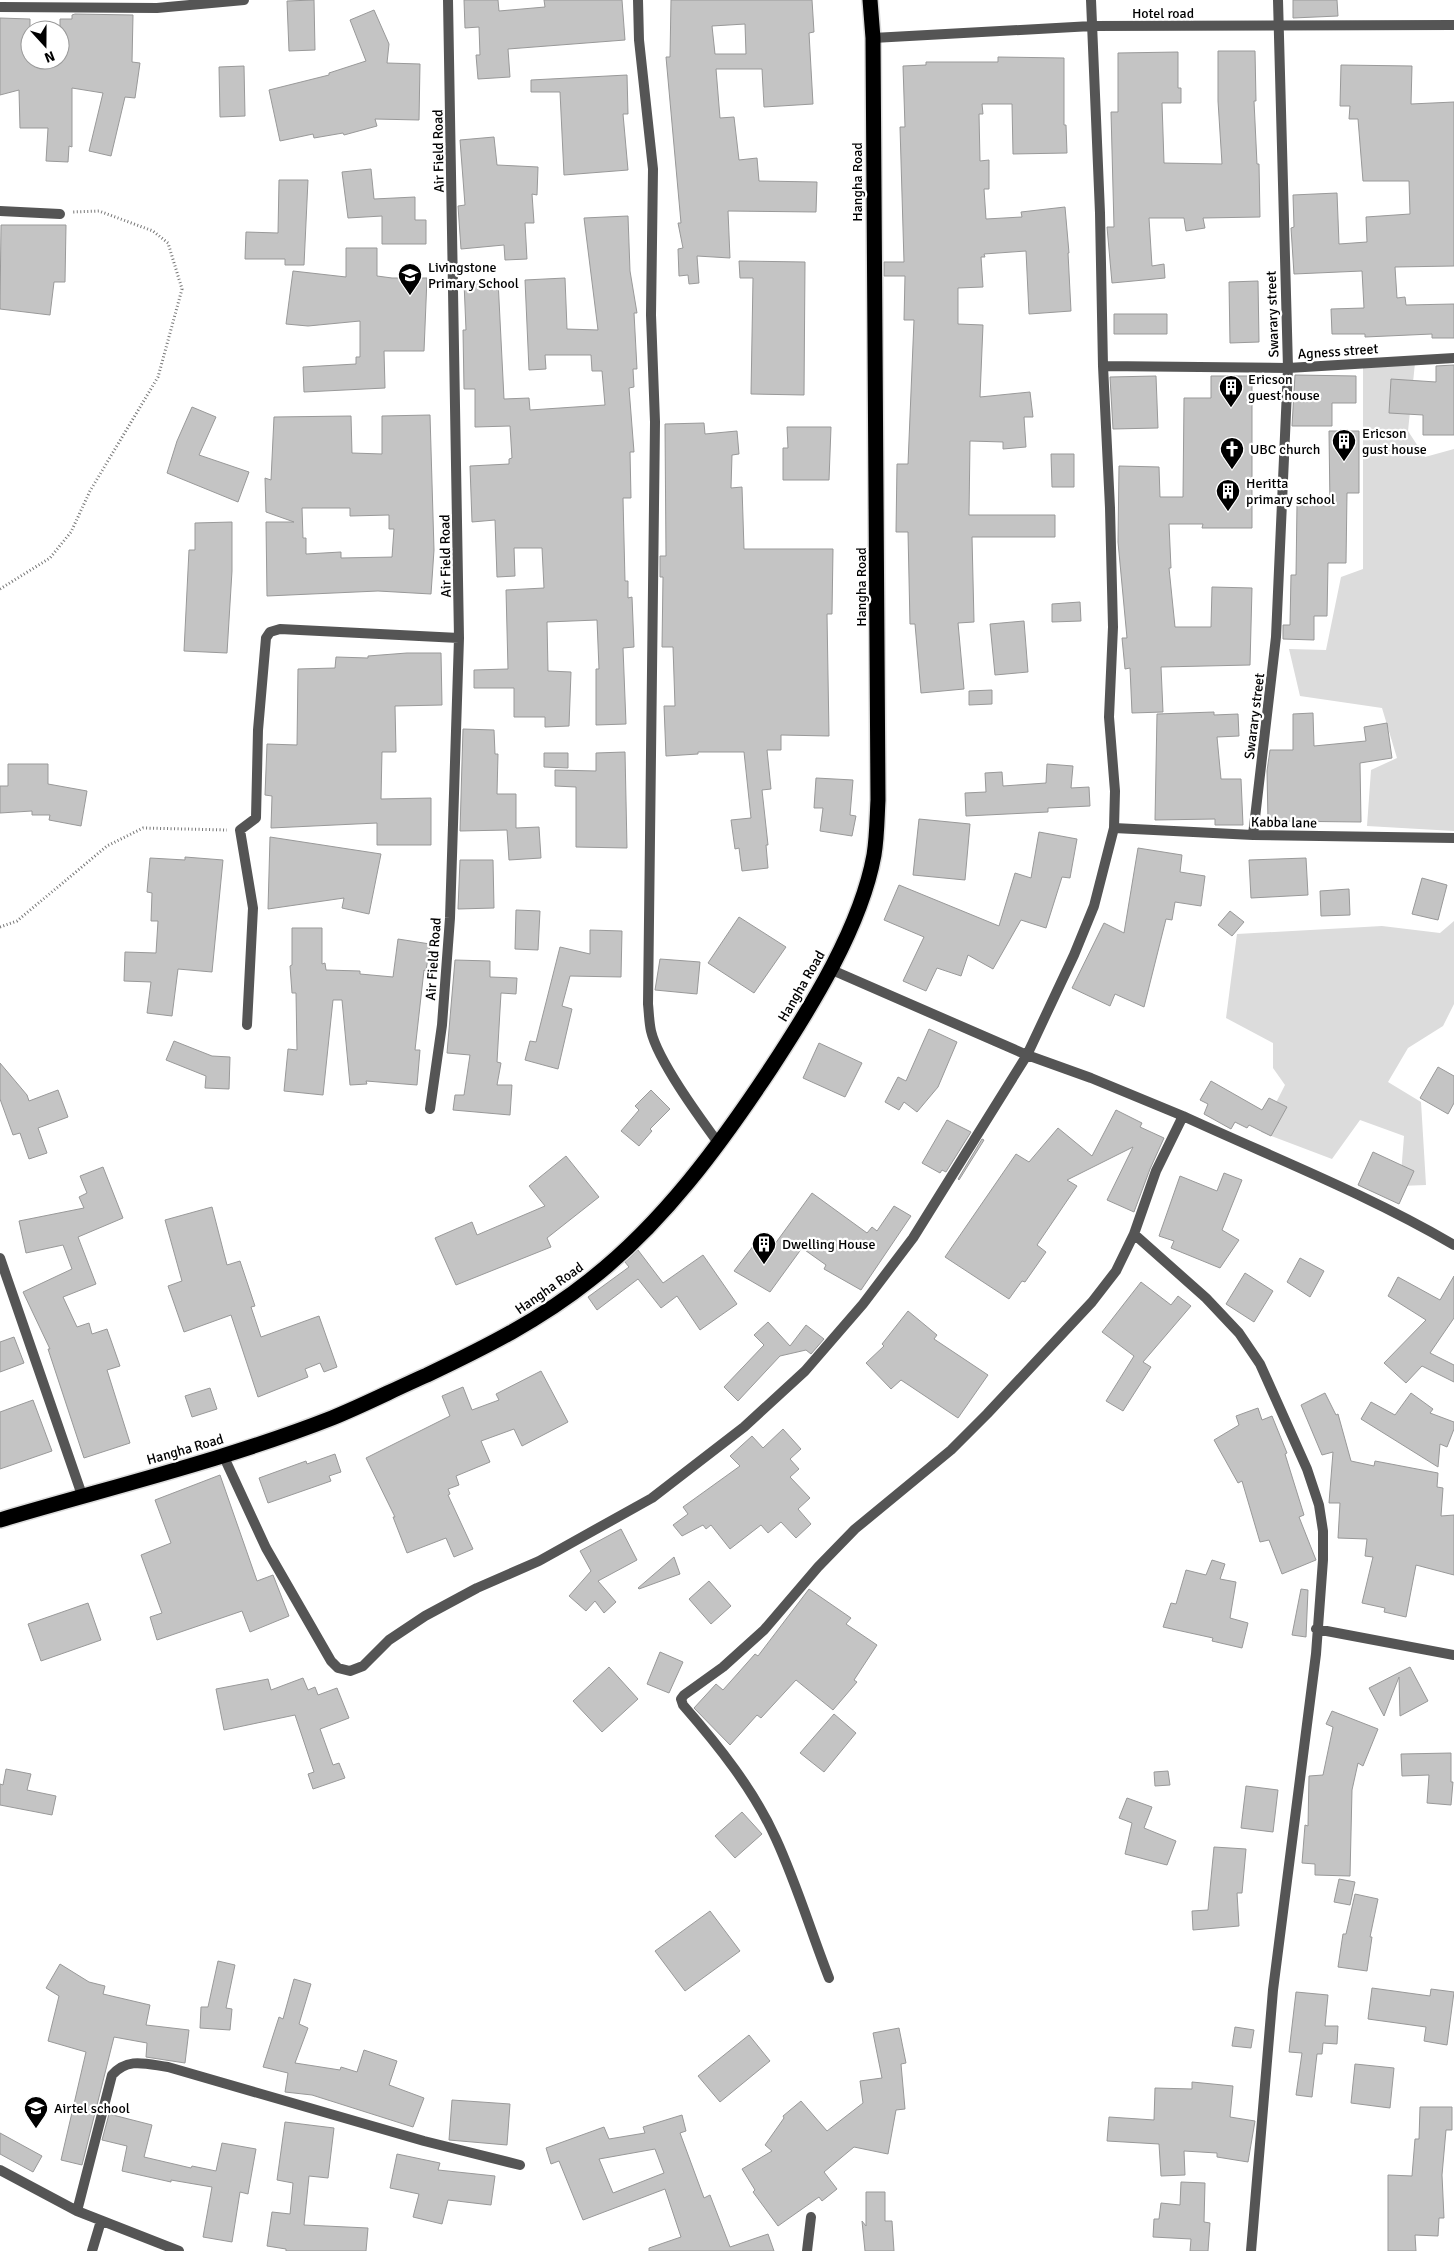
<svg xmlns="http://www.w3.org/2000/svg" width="1454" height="2251" font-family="Signika,sans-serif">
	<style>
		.green { fill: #dcdcdc }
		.building { fill: #c4c4c4; stroke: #999; fill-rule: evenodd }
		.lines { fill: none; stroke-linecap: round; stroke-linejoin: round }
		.highway-casing { stroke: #dbdbdb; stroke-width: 18 }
		.path { stroke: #777; stroke-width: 3; stroke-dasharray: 1 2.5; stroke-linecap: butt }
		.street { stroke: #555; stroke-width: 10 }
		.highway { stroke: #000; stroke-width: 15 }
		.labels { text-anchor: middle; stroke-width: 4.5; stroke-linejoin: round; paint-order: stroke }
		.street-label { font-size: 14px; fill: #000; stroke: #fff }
		.poi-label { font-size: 14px; fill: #000; stroke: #fff; text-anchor: start }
	</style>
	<rect width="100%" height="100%" fill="#fff"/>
	<path class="green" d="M1415,363L1408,431L1425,457L1454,449V831L1367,826L1371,770L1397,758L1382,708L1300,696L1289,649L1326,650L1341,577L1363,569V364Z
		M1454,921V1004L1443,1026L1408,1048L1388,1082L1421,1102L1426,1185L1400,1186L1404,1136L1360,1120L1332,1159L1261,1132L1285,1085L1273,1068V1043L1226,1018L1237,934L1382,926L1440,933Z"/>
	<path class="building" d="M314,0L315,50L289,51L287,1Z
		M464,0H498L499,11L545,7L544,0H622L625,40L508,49L510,77L478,79L476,55H480L479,27L465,28Z
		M671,0H812L814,32L809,33L813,104L764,107L762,69H716L720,118L734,117L739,160L757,158L759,181L817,182L816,212L728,211L730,258L697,256L699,283L689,284L688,275L679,276L678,249L683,248L678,223H681L666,57H670ZM745,24L746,54H715L712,26Z
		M1293,0H1337L1338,16L1293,18Z
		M374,10L389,44L387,63L420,64L419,120L375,119L377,126L344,135L343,133L314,138L313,134L280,141L269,90L329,75V73L366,61L350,20Z
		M75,14L133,15L132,62L140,63L135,98L125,97L111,156L89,151L103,93L72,88V147L69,146L68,162L46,161L48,128H20L19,90L0,95V18L30,19V60H60V19H72V15Z
		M1218,51H1255L1256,101H1254L1257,164H1259L1260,217L1203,218L1205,228L1186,231L1184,218H1149L1152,266L1164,264L1165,278L1112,283L1107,227H1114L1111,112H1118V53L1178,52V88H1181V103H1162L1164,163L1222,164L1218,101Z
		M998,57L1064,58V125H1066L1067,153L1013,154L1012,104H982L983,114H979L980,161L989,160V189H984L986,219L1022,217L1021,212L1065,207L1069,253H1068L1071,311L1029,314L1026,251L984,254L985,257H981L983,287L958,288V324L983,325L980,397L1030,392L1033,417H1024L1026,447L1003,449V442L970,441L969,515H1055V537H972L974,622L958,623L964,689L921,693L915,624H910L908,532H896L897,464H908L914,320H904L905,276H884V262H904L900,127H905L903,66L926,65V62H998Z
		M1341,65L1412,66L1411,104L1454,102V266L1395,267L1397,298L1405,297L1406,305L1454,304V338H1432V334L1365,337V334H1332L1331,309L1364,308L1362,271L1294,274L1291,228L1294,227L1293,195L1337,193L1339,244L1367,242L1366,217L1410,214L1409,181H1363L1358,119H1349L1350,106H1340Z
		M244,66L245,116L220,117L219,67Z
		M627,75L628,114H623L628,170L564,175L560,92H531V80Z
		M494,137L497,165L538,167L537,195L532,194L534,223H525L527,259L505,260L504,245L461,249L458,206L465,205L460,140Z
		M371,169L374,199L415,197V220H426V244H382V216L348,218L342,172Z
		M279,180H308L304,265H285V259H245L246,232L278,233Z
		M628,216L630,271L637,313H634L637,369H633L634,387L629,388L634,452H630L631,498H623L625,581H628V598L632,597L634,647L623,648L626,724L596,725V669H599L597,620L547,622L548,671L571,672L569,726L545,727V717H514V688H474V670L508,669L506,590L544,588L542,548H514L515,576L497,577L495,520L472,522L470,466L509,464V459L512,458L510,426L475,427V389H464L463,330H466L464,282L498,280L504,399L529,398L530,410L605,405L602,371H592L591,355H545L546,369L529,370L525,280L565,278L567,329L598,330L584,218Z
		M1,225H66L65,282H54L50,315L0,309Z
		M346,248H377V276L392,278H427L424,351H384L385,388L304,392L303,367L356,364V357H360V321L308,326L286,324L293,271L346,277Z
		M739,261L805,262L804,395L751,394L753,278H740Z
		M1258,281L1259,342L1230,343L1229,282Z
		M1114,314H1167V334H1114Z
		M1454,365V435H1423V415L1389,413L1391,379L1436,382V366Z
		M1295,375L1356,376V403H1332V426H1292Z
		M1156,376L1158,428L1113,429L1110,377Z
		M1211,376H1252V528H1202L1203,524H1169L1171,568H1169L1175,627H1211L1212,587L1252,588L1250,665L1161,667L1163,712L1132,713L1130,668L1125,669L1122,638H1127L1118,542L1119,466L1159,467L1160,497H1183L1184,398H1211Z
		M192,407L216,417L199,455L249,472L238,502L167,473L177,441Z
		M430,415L434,550L431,594L378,591L267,596L266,522H294L266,512L265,478L271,480L274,417L351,416L352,453L382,454V416ZM302,508H350V516L389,515V529H394L392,557L341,558V552L306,554V538H303Z
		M704,423L705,434L737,431L739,454L732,455L731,488L742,487L744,549H833L832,614H827L829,736L781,735V750H767L771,789L762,790L768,845H766L768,868L742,871L739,848L735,849L731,820L751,818L744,752H698V754L666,756L664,706H675L673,647H662L663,577H660V556H666L665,424Z
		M787,427H831L829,480H783V448H788Z
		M1329,431H1359V493H1347L1346,563H1328L1327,616H1314V640L1283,639V625H1290L1291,575H1296L1297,505L1330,506Z
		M1051,454H1074V487H1052Z
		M232,522V571L227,653L184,651L189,550H195V523Z
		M1080,602L1081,621L1052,622V604Z
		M1024,621L1028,672L995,675L990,624Z
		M407,653H441L442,705L395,706L396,752H382L381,799L431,798V845H377V823L271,828L272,796L265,795L267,744L297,745L298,669L335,668L336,657L368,658V656Z
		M992,690V704L969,705V691Z
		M1214,712V715L1238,714L1239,736L1217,737L1221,779H1241L1243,825H1215V819L1155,820L1157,714Z
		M1313,713L1314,746L1366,741L1364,727L1387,723L1392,758L1360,763L1361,822L1268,821L1267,771L1270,750H1293V714Z
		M463,729L494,730L495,754H498L497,794H516V828L539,827L541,858L509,860L507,830L460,831Z
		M625,752L627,848L576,847V787L555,786V770L596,771V753Z
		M544,753H568V768L544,767Z
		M8,764H48V784L87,791L81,826L49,820L50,815H32V811L0,813V786H8Z
		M1047,764L1073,766L1071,788L1089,787L1090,806L1048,808V812L966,816L965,793L986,792L985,773L1002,772L1003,786L1046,783Z
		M816,778L853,780L850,815L856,816L852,836L820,831L823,808H814Z
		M919,819L970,824L965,880L913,875Z
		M1039,832L1077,839L1070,878L1062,877L1046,928L1021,920L993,969L968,955L961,976L937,968L926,991L903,981L924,937L884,920L899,885L999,926L1015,873L1031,878Z
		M270,837L381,854L369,914L342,908L344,898L268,909Z
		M1138,848L1182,855L1180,872L1205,876L1201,906L1175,902L1172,920L1166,919L1144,1007L1115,994L1110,1006L1072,988L1104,923L1124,933Z
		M185,857L223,860L212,972L178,969L172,1016L147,1013L151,982L124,981L125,952L156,953L158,921H151L152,893L147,892L150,858L185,860Z
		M1306,858L1308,895L1251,898L1249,860Z
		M460,860H493L494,908L458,909Z
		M1422,878L1447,885L1438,920L1412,914Z
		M1349,889L1350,915L1321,916L1320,891Z
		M516,910L540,911L538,950L515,949Z
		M1230,911L1244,922L1232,936L1218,925Z
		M739,917L786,947L754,993L708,963Z
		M292,928H322V964L325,963L326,970L360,971V974L393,977L398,939L430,944L426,971L424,970L415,1050H420L417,1085L366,1081L367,1084L350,1085L342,1000H333L323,1095L284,1091L288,1049L297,1050L296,993H292L290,966L292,965Z
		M590,930L622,931L621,977L570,976L562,1006L572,1009L558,1069L525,1060L530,1041L536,1042L560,947L590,954Z
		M660,959L700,962L697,994L655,990Z
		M455,960L490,961V977L517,978L516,994L501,993L497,1062L501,1063L497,1085H512L510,1115L453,1110L455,1095H464L470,1055L447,1053Z
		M929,1029L957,1042L938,1087L917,1112L904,1102L899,1110L885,1102L898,1077L906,1081Z
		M174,1041L212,1056L230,1057L229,1089L205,1088L206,1076L166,1060Z
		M819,1043L862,1063L845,1097L803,1078Z
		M0,1063L27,1095L29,1101L58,1090L68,1117L38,1128L47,1153L29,1159L20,1133L13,1135L0,1099Z
		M1438,1067L1454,1076V1103L1448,1114L1420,1098Z
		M1211,1081L1262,1110L1269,1098L1287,1107L1271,1136L1249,1125L1247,1128L1235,1122L1231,1129L1204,1114L1208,1104L1200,1100Z
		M651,1090L670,1109L650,1129L652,1131L639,1146L621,1131L639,1110L635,1106Z
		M1116,1110L1142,1123L1140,1127L1164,1138L1150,1169L1134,1212L1107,1200L1133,1147L1067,1180L1077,1186L1037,1245L1046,1252L1025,1282L1022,1281L1009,1299L945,1257L1016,1154L1029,1162L1058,1128L1092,1156Z
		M947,1120L971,1132L946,1172L942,1170L940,1173L922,1163Z
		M982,1139L984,1140L959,1180L958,1179Z
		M1373,1152L1414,1171L1399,1204L1358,1185Z
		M566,1156L599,1197L547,1238L551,1247L456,1285L435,1238L472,1222L477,1235L545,1206L529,1186Z
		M103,1167L123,1218L78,1237L96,1284L63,1297L77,1327L89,1323L92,1334L107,1329L120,1366L107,1370L130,1443L84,1458L48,1349H50L23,1292L72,1269L63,1245L26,1253L19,1221L84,1208L79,1197L87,1193L80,1176Z
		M1224,1173L1242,1180L1222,1230L1239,1240L1220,1268L1171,1248L1174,1241L1159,1236L1180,1176L1217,1191Z
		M812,1193L867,1233L872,1227L877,1231L894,1206L911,1216L861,1290L824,1269L826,1265L802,1248L770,1292L734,1271L757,1241L772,1248Z
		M212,1207L227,1265L240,1261L255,1306L251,1307L261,1337L319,1316L337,1367L324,1372L320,1363L305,1369L308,1377L258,1397L231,1315L184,1332L168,1286L182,1281L165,1220Z
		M638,1250L663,1283L703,1255L737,1304L700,1330L677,1296L661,1308L638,1279L597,1310L588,1297L629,1267L625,1262Z
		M1300,1258L1324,1271L1310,1297L1287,1282Z
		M1245,1273L1273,1291L1254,1322L1226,1304Z
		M1454,1276V1318L1430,1353L1454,1365V1382L1422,1366L1406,1383L1384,1363L1426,1320L1388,1296L1398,1277L1440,1300Z
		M1141,1282L1171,1305L1178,1296L1191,1306L1143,1362L1151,1367L1123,1411L1106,1401L1134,1356L1102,1332Z
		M908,1311L937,1335L934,1339L988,1375L958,1418L901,1380L891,1389L866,1363L884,1346L882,1344Z
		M768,1322L790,1346L806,1325L824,1339L811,1354L806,1350L780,1356L738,1401L724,1387L764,1345L754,1335Z
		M14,1337L24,1363L0,1372V1342Z
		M541,1371L568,1422L522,1446L514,1429L481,1441L490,1462L456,1476L459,1485L448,1489L450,1494L448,1495L473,1549L454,1557L446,1538L407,1553L393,1517H395L366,1458L450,1416L442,1396L463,1387L472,1410L499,1400L496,1394Z
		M210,1388L217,1409L192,1417L185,1396Z
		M1325,1393L1336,1415L1338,1414L1351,1461L1374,1466L1375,1461L1438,1473L1437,1487L1443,1488L1441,1516L1454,1515V1575L1416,1565L1406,1617L1384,1612L1385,1608L1362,1603L1373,1557L1365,1556L1367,1539L1338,1538L1340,1503H1329L1333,1452L1322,1455L1301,1405Z
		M1411,1393L1433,1409L1430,1413L1454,1422V1429L1447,1447L1440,1444L1438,1467L1361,1419L1371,1402L1395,1415Z
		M33,1400L52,1451L0,1469V1412Z
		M1258,1408L1262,1420L1272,1416L1287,1453L1285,1454L1304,1515L1299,1517L1316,1560L1282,1574L1269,1540L1260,1542L1242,1481L1238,1483L1214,1440L1239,1425L1236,1416Z
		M783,1429L801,1449L790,1459L799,1469L790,1477L810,1498L798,1509L811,1524L796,1538L781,1522L768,1533L761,1525L730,1549L711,1525L706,1529L703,1525L682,1536L673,1525L688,1514L683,1507L740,1466L730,1456L752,1436L763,1448Z
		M335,1454L341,1472L329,1476L331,1481L268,1503L259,1478L306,1461L307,1464Z
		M220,1475L257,1581L273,1575L289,1616L250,1632L242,1611L157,1640L150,1617L162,1613L141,1555L171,1543L155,1500Z
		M621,1529L637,1560L598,1581L616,1602L604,1613L595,1601L586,1611L569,1596L591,1571L580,1551Z
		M674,1557L680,1574L639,1589L638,1588Z
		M1212,1560L1225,1564L1220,1579L1236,1582L1230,1618L1248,1623L1242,1648L1212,1641L1213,1638L1163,1627L1171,1603L1176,1604L1186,1570L1206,1575Z
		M709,1581L731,1606L711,1624L689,1599Z
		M809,1589L851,1618L846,1624L877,1645L854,1680L857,1682L833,1710L796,1680L761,1718L757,1715L730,1745L694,1708L716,1684L723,1690L755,1654L758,1656Z
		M1301,1589L1308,1590L1306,1637L1292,1635Z
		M88,1603L101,1640L41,1661L28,1624Z
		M660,1652L683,1662L669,1693L647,1684Z
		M609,1667L638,1699L602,1732L573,1701Z
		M1410,1667L1428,1701L1400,1716L1399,1677L1384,1716L1369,1688Z
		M303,1678L308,1690L315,1687L318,1695L337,1688L349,1718L320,1729L333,1765L339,1763L345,1778L313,1789L308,1774L314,1772L295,1715L224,1730L216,1689L268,1679L271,1690Z
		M1332,1711L1378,1729L1363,1766L1358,1763L1352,1790L1350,1876L1315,1875V1864L1302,1863L1305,1825L1308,1826L1309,1776L1323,1775L1333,1727L1326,1724Z
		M834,1714L856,1733L824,1772L800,1753Z
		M1451,1753V1782H1453L1451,1805L1427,1803L1429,1775L1402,1776L1401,1754Z
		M6,1769L31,1774L27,1790L56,1796L52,1815L0,1805V1784L3,1785Z
		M1168,1771L1170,1785L1155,1786L1154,1772Z
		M1246,1786L1278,1790L1273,1832L1241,1828Z
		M1127,1798L1152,1807L1144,1828L1176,1841L1167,1865L1125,1854L1132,1823L1119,1818Z
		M742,1812L762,1834L735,1858L715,1836Z
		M1214,1847L1246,1849L1242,1893H1237L1239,1926L1193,1930L1192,1911L1208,1910Z
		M1339,1879L1355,1882L1350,1905L1334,1902Z
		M1355,1894L1378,1899L1370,1937H1372L1367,1971L1338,1967L1343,1934H1346Z
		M710,1911L740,1951L685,1991L655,1951Z
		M218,1961L235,1965L226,2008L232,2009L230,2030L200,2028L201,2007H208Z
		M60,1964L89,1982L105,1986L103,1994L150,2005L146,2025L189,2030L185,2063L146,2057L147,2043L114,2037L82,2165L61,2160L86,2052L48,2041L59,1996L46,1988Z
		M294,1979L311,1984L299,2024L308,2028L295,2063L340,2070L341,2067L357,2072L364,2050L397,2061L389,2085L424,2098L413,2127L312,2095L285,2092L288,2073L263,2067L279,2017L283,2019Z
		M1372,1988L1430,1996L1431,1989L1454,1992L1447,2045L1424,2041L1426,2027L1368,2019Z
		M1296,1992L1328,1995L1325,2026H1338L1337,2044L1323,2043L1322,2054H1317L1312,2097L1296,2095L1302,2053L1289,2052Z
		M1235,2027L1254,2030L1251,2048L1232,2046Z
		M899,2028L906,2063L901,2064L905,2109L896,2110L888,2154L854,2147L824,2172L837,2189L822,2201L819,2197L778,2226L753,2192L755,2190L742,2169L772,2151L765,2145L784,2118L783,2116L801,2101L827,2131L863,2103L860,2081L882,2078L873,2033Z
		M749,2035L770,2061L720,2102L698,2076Z
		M1355,2064L1394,2068L1390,2108L1351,2103Z
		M1192,2082L1233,2086L1230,2117L1255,2121L1248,2162L1217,2157V2153L1184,2151L1185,2175L1161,2176L1159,2144L1107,2141L1109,2117L1154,2120L1155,2088L1192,2089Z
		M452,2100L510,2104L507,2145L449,2140Z
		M1420,2107H1452V2130H1446L1442,2175L1444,2218H1439L1438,2236L1415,2235L1416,2251H1388V2175L1412,2176L1415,2139H1419Z
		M109,2114L152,2125L144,2157L191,2168L192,2166L216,2171L222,2143L256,2149L248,2194L240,2192L232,2242L203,2237L212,2187L171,2180V2182L122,2171L127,2146L102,2140Z
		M682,2115L686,2131L680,2133L704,2198L710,2195L730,2247L768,2234L774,2251H649V2248L681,2237L665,2189L583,2220L559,2161L551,2164L546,2148L604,2127L609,2139L645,2133L643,2127ZM655,2149L664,2173L613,2193L599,2159Z
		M285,2122L334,2128L328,2178L309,2176L304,2225L368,2228L366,2251H286V2249L267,2246L272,2212L290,2214L293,2183L277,2180Z
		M0,2133L42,2156L33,2172L0,2154Z
		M397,2154L440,2163L438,2170L495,2176L491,2205L448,2200L442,2224L413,2217L419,2194L390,2188Z
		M1181,2182L1205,2183L1204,2222L1210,2223L1208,2251H1190L1191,2239L1153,2237L1154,2219H1159L1161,2203L1180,2205Z
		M866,2192H885V2221H892L894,2251H865L862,2221L866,2226Z"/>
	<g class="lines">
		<g class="highway-casing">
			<path id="highway" d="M0,1520C111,1487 225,1460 332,1418C364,1405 395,1389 427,1375C484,1348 540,1320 590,1280C663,1223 720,1145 771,1068C811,1007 861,927 874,855C877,837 877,818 878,800L873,38L870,0"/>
		</g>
		<path class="path" d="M0,589L50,558L71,532L90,491L158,377L182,289L168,243L153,231L99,211L73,212
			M0,927L17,921L107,846L143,828L227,830"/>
		<path class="street" d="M638,0L639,40L653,169L651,315L655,422L648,1004C649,1013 649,1022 651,1031C658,1061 700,1118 719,1144
			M0,7L157,8L244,0
			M873,38L1092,26L1454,25
			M0,211L60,214
			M1103,366L1288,368L1454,358
			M1114,828L1253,835L1454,838
			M1253,835L1276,637L1288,368L1278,0
			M832,970L1027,1055L1091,1078L1183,1116L1156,1171L1134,1234L1206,1298L1239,1333L1260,1364L1307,1469L1319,1505L1323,1531V1560L1316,1654L1273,1990L1251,2251
			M247,1025L253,908L240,830L256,818L258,730L266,638L270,632L280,629L459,638
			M430,1109L442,1025L450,918L459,638L448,0
			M1183,1116C1274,1158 1367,1194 1454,1245
			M0,1258L82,1495
			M223,1455L266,1548L331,1661L338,1668L350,1671L363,1666L389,1640L425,1616L477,1588L539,1561L652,1498L744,1427L805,1371L863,1304L913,1238L1027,1055L1074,955L1094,906L1114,828L1115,791L1109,717L1113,627L1110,508L1103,366L1100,213L1091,0
			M1316,1629L1454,1655
			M829,1978C811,1932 797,1885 776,1839C754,1790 718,1745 683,1705L681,1699L684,1695L723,1667L764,1630L818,1567L855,1529L951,1450L987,1414L1092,1302L1116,1271L1134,1234
			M0,2170L77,2211L179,2251
			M77,2211L112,2075C128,2057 146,2064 168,2067L424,2141L520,2165
			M92,2251L101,2221
			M807,2251L811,2217"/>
		<use href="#highway" class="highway"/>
	</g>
	<defs>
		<g id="school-pin" transform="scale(1.25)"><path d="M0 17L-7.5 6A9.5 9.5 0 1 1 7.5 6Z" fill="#000" stroke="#fff"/><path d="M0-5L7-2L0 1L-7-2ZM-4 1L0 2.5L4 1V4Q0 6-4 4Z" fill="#fff"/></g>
		<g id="building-pin" transform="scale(1.25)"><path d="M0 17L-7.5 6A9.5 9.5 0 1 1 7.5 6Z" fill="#000" stroke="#fff"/><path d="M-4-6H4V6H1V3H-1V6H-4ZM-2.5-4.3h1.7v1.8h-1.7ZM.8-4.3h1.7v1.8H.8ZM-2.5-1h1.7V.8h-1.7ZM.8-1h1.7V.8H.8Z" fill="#fff"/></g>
		<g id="church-pin" transform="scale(1.25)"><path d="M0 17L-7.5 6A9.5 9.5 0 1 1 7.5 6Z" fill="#000" stroke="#fff"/><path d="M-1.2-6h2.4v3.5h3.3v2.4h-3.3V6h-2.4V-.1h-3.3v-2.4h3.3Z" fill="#fff"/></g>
	</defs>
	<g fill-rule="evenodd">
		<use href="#school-pin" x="410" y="275"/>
		<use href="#building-pin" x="1231" y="387"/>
		<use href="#building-pin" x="1344" y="441"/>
		<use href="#church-pin" x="1232" y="449"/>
		<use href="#building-pin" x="1228" y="491"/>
		<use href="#building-pin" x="764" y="1244"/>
		<use href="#school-pin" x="36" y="2108"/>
	</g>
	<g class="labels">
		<g class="street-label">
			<text x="1163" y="18">Hotel road</text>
			<text transform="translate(438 151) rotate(-91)" y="5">Air Field Road</text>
			<text transform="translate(857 182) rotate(-90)" y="5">Hangha Road</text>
			<text transform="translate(1272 314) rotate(-92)" y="5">Swarary street</text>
			<text transform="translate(1338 351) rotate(-4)" y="5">Agness street</text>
			<text transform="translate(445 556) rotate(-91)" y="5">Air Field Road</text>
			<text transform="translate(861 587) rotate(-90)" y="5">Hangha Road</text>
			<text transform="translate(1254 716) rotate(-83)" y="5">Swarary street</text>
			<text transform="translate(1284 822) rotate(1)" y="5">Kabba lane</text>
			<text transform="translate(433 959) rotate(-86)" y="5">Air Field Road</text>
			<text transform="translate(801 986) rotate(-60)" y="5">Hangha Road</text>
			<text transform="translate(549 1288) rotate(-35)" y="5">Hangha Road</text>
			<text transform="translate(185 1449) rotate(-16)" y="5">Hangha Road</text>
		</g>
		<g class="poi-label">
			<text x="428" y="272">Livingstone<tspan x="428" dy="16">Primary School</tspan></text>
			<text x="1248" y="384">Ericson<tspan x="1248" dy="16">guest house</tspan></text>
			<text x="1362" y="438">Ericson<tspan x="1362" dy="16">gust house</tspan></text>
			<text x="1250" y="454">UBC church</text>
			<text x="1246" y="488">Heritta<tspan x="1246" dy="16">primary school</tspan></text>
			<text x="782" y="1249">Dwelling House</text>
			<text x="54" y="2113">Airtel school</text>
		</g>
	</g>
	<g transform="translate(45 45) rotate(159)"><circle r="24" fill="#ffffff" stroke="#999999"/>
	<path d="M0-4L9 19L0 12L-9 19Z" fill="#000000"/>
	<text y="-8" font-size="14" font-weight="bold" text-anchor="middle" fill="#000000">N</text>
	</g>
</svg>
